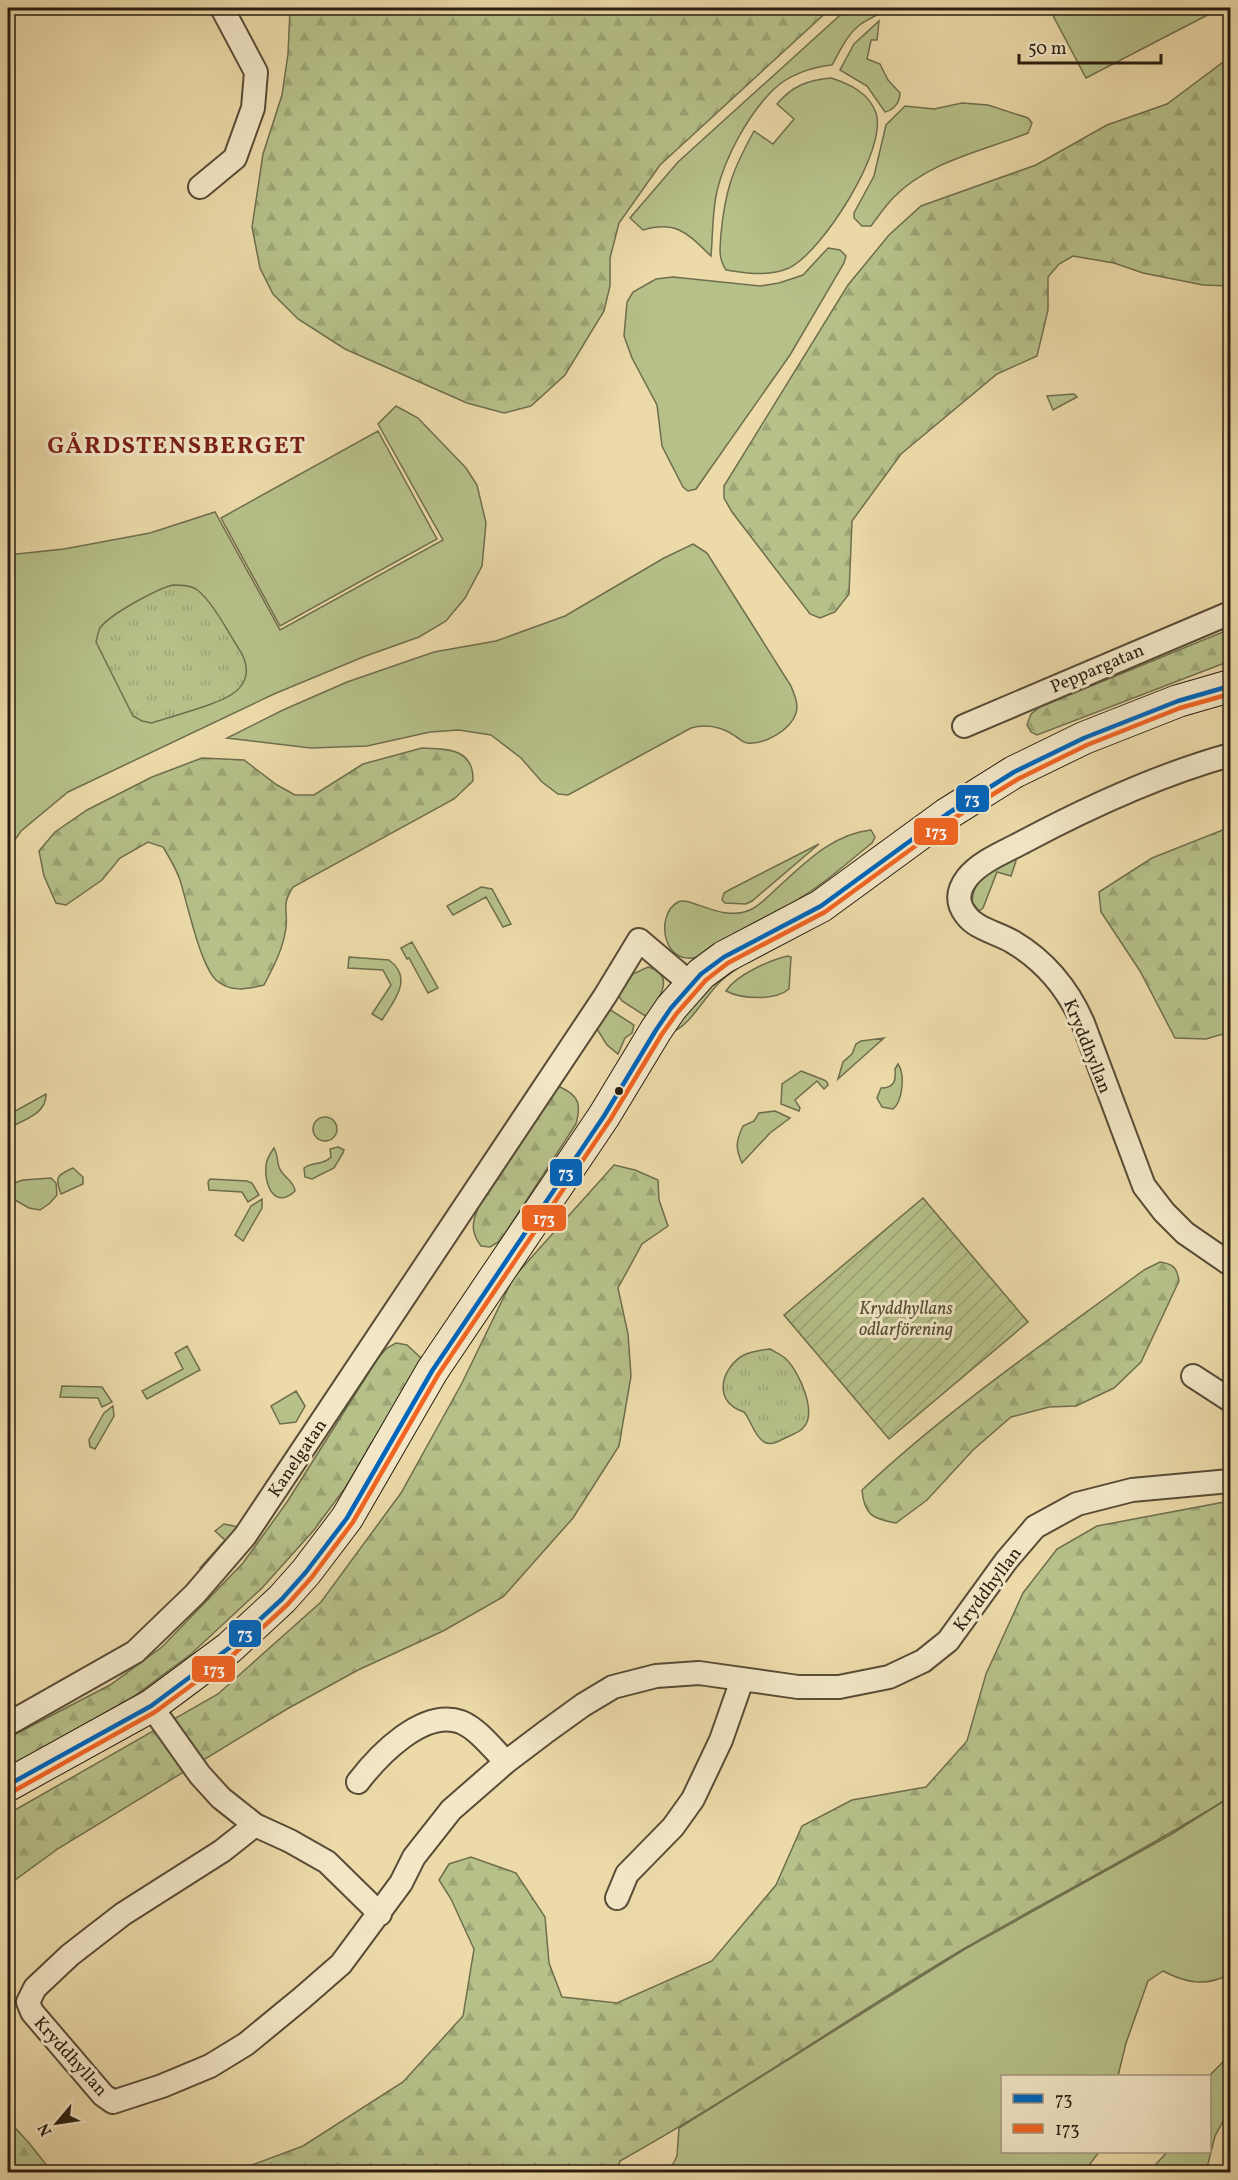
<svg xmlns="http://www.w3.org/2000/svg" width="1238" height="2180" font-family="Vollkorn,serif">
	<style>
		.grass { fill: #b6c089; stroke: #6f6e4d; stroke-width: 1.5 }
		.forest { fill: url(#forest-firs); stroke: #6f6e4d; stroke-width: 1.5 }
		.park { fill: url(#park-tufts); stroke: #6f6e4d; stroke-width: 1.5 }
		.garden { fill: url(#garden-furrows); stroke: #6f6e4d; stroke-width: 1.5 }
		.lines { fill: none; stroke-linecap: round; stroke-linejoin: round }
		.street-casing { stroke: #594c37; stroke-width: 26 }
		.secondary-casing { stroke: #281d11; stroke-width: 34 }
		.street { stroke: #f3e7c7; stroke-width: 22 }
		.secondary { stroke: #f3e7c7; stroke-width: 32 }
		.bus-1-casing { stroke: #f3e7c7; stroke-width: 9 }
		.bus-2-casing { stroke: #f3e7c7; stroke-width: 9 }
		.bus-1 { stroke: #0065bd; stroke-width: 4.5 }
		.bus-2 { stroke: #f26522; stroke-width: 4.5 }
		.bus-dot { fill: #281d11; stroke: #f3e7c7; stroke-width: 2 }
		.labels { text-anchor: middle; stroke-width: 6; stroke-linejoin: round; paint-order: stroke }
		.street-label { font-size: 18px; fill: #281d11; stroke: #f3e7c7 }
		.park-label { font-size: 18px; font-style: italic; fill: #534e35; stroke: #f3e7c7 }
		.district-label { font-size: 24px; font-weight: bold; letter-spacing: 1.5px; fill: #7a1f14; stroke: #f3e7c7 }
		.line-badge { stroke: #f3e7c7; stroke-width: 2 }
		.badge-label { font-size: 16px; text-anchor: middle; font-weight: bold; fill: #fff }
	</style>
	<defs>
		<pattern id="forest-firs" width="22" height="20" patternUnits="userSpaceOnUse" patternTransform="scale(1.5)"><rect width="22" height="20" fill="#b6c089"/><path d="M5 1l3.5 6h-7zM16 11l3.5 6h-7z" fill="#9ca575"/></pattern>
		<pattern id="park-tufts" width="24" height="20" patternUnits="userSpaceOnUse" patternTransform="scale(1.5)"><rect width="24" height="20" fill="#b6c089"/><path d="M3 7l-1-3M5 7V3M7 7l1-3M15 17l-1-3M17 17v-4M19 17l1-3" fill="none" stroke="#9ca575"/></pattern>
		<pattern id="garden-furrows" width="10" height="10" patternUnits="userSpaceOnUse" patternTransform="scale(1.5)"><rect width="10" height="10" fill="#b6c089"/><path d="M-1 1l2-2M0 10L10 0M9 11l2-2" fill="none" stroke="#9ca575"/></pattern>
	</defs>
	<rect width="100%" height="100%" fill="#ecdaa9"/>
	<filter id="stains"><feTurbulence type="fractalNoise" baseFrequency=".00333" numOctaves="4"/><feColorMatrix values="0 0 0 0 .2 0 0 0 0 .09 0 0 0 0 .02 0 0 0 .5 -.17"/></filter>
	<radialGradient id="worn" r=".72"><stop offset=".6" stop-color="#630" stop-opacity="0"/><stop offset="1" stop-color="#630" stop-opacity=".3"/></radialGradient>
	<path class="grass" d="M848,8H885C879,16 869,18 861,24C847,34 840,51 832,65C812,67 788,75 773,90C748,115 725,157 717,191C712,213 713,234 711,256C688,234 677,220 643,230L630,218L678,162Z
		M1049,8H1221L1086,78Z
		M879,21L877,40H871L867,59L880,64L888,80L900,93C900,102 894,110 885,112L867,86L840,70L854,44Z
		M831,78C850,84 869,93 876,113C888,150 821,253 789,268C768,277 747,273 726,270C718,258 720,248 721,234C725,190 733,169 754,131L773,144L794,119L777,104C792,86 808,80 831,78Z
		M962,103L988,105L1028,118L1032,123L1028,133C983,151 929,161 894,197C885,206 878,217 871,226H862L854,218V213L874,176L886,125L905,106L934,109Z
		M828,248L840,250L846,256L844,263L790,355L696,489L688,491L683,487L662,446L657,405L632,358L624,336L627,302L633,292L656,279L673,277L760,286L779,283L803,275Z
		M1074,394L1077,397L1053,410L1047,396Z
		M396,406L418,418L466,468L477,485L486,523L482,566L465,598L446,621L419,637L363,657L274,694L68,792L21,831L8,850V555L64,549L150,533L215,512L280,630L443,540L378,424Z
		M378,431L437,539L280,626L221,518Z
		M693,544L707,553L791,686C794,694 799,704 796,713C791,730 764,745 747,743C742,742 740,739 735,736C722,727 706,724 691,728L568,795L558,794L542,782L521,758L491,735L459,730L430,732L367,746L311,748L227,738L283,710L347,682L434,652L496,641L565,616L664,558Z
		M871,830L875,837L872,843C849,861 826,883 800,898C782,910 762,918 744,929C730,937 716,950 701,956C663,970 654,915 678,902C689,895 723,924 752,909C761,904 769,896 776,889C804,864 832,834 871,830Z
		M819,844L752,901L746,904L725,903L722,900L724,893L731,889Z
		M1012,856L1016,861L1011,876L997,872L983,908L979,911L972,902C973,877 993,868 1012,856Z
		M481,887L492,889L511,924L503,927L486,897L453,915L447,906Z
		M412,942L438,988L428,993L409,958L407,959L401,948Z
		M788,956L791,957L789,989C775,1001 741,999 726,991C736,975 770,960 788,956Z
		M349,957L389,960C414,978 394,1001 382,1020L372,1014L391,985L383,970L348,968Z
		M749,961C740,967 730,973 722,980C706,994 690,1027 670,1033L714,979Z
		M648,967C678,975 657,1002 647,1017L622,1001L618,995L633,974Z
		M609,1009L634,1025L632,1033L625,1038L618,1054L607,1045L597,1029Z
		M884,1038L838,1079L843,1062L852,1054L856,1044L861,1041Z
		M898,1064C905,1074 903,1101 893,1109L882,1107L877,1098L881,1088C895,1088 896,1080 895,1069Z
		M801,1071L824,1080L827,1082L828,1085L824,1089L817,1081L795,1100L800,1108L799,1111L781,1104L782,1084Z
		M46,1094C47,1114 22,1121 8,1128V1115Z
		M775,1111L790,1118L770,1133L742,1163C735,1148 736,1141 743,1126L754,1121L759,1113Z
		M313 1129a12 12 0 1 1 24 0a12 12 0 1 1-24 0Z
		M338,1147L344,1150L343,1153L334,1168L312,1179L305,1177L304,1168C312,1161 323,1166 331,1157L330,1149Z
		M274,1148C278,1155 277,1161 279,1167C282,1177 294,1180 295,1191C275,1210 264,1185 266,1166C266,1159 270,1154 274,1148Z
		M73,1168L83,1177V1184L61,1194C54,1176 58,1175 73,1168Z
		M51,1178L56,1183L57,1195L50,1203L40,1210L29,1208L8,1196V1185L23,1180Z
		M210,1179L247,1181L252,1183L259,1195L248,1202L242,1192L209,1190L208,1182Z
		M262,1199V1208L243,1241L235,1235L251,1206Z
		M187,1346L200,1370L147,1399L142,1391L183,1369L175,1353Z
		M62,1386L102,1387L112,1402L102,1407L98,1398L60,1397Z
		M296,1391L305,1406L296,1422L280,1424L271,1406Z
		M113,1406L114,1416L95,1449L90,1447L89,1440L104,1413Z
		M224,1524L239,1527L201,1572L200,1568L225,1540L215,1531Z
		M1230,1797V1974C1206,1987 1186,1983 1163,1971L1148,1981L1126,2043L1118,2076H1002V2152H1099L1084,2172H775L771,2167L750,2165L733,2172H669L677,2156L679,2128L965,1949L1170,1835Z
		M1230,2055V2108L1215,2136L1206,2172H1149L1167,2152H1210L1209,2076Z"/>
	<path class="forest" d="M294,8H831L660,165L619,223L610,258V286L604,311L565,375L531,406L504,413L467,403L345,349L298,319L273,294L260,268L252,227L263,154L282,95L288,54L290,10Z
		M1230,57V286L1203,285L1143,273L1114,263L1073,256L1059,264L1048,277V310L1037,356L997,374L901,454L852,521L849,594L835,612L820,618L810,614L732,512L724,498V486L848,285L889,235L921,206L1036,165L1107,125L1167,104Z
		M1230,629V661L1037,735L1031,732L1027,725L1031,714L1040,707Z
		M422,748C447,749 474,748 473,781L454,799L293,887C281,906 288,908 286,928C283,949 274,966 264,985C248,989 230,993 216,980C200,965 187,902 180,880C176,868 169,857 163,847L148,842L120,858L102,880L66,905L56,903L44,876L39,851L55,832L87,810L152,777L202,758L244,760L277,785L295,795H314L363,764Z
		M1230,827V1032L1206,1039L1175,1038L1140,971L1101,912L1099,892L1152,858Z
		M560,1087C580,1096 581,1105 576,1124L500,1241L490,1247L481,1246C470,1231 472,1222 479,1206L552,1092Z
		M614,1165L635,1170L658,1180L659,1200L668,1226L642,1244L618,1288L628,1334L631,1376L619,1446L573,1518L503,1597L443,1631L358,1670L287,1709L59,1848L8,1885V1814L218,1694L321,1602L401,1493L462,1383L513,1278Z
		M1160,1262C1174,1264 1177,1268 1179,1281L1141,1362L1114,1388L1076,1406L1049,1407L1011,1417L973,1450L927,1500L896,1523C873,1519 864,1515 862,1490C949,1408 1048,1341 1144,1270Z
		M396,1343L407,1345L421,1358L415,1371L345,1488L314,1530L262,1588L191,1654L133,1697L8,1768V1738L110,1685L162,1647L243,1563L287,1502L378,1358L387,1348Z
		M1230,1501V1797C1144,1851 1053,1897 965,1948C849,2017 738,2095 620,2161L617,2172H233L303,2146L403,2082L463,2016L474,1949L451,1899L439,1880L449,1864L471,1857L516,1873L545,1917L549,1963L562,1997L617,2003L712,1961L776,1885L802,1826L852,1800L926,1787L967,1741L986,1674L1023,1593L1057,1549L1097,1526Z
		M8,2120L29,2143L52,2172H8Z"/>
	<path class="park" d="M173,585C181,585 189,585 196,589C212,600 231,637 242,654C249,668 248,682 235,692C221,704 172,716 152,723L142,721L133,716L96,642C97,638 98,632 100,628C110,614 157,589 173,585Z
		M770,1349C775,1352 782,1355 786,1359C799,1371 819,1415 802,1429C798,1433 791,1435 785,1438C779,1441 771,1446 764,1442C754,1436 751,1420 744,1412C714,1403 719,1371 742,1356C751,1351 760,1350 770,1349Z"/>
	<path class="garden" d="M923,1198L1028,1322L889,1439L784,1315Z"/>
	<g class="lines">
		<g class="street-casing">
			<path id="street" d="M200,187L235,158L253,108L256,72L222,8
				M964,726L1230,613
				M1230,755C1158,775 1091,806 1025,841C1007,851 980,861 967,878C958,890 956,902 966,915C976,929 998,933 1013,942C1045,961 1068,989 1083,1023L1144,1186L1164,1212L1185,1233L1230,1264
				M1193,1376L1230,1400
				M151,1706L200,1775L221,1798L255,1825L290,1841L327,1862L380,1914
				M8,1724L135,1652L195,1594L245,1536L605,996L639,940L691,984
				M358,1782C378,1756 423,1708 461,1722C478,1729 493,1749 506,1762
				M255,1825L222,1851L123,1914L70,1955L35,1988L28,2002L32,2012L103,2095L113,2102L162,2086L210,2066L246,2044L302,1998L341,1964L401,1883L414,1857L451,1810L506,1762L547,1731L583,1705L613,1687L656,1676L699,1673L798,1687H839L889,1677L923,1661L948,1641L1006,1561L1035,1527L1077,1504L1132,1490L1230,1481
				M617,1898L627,1874L673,1827L693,1799L721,1740L742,1680"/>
		</g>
		<g class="secondary-casing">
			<path id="secondary" d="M8,1785L151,1706L229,1648L282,1599L306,1572L347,1518L432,1371L604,1116L656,1030L671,1008L701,974L724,957L821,906L947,814L1014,772L1084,738L1178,701L1230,686"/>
		</g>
		<use href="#street" class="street"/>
		<use href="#secondary" class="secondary"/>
		<g class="bus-1-casing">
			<path id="bus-1" d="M8,1785L151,1706L229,1648L282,1599L306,1572L347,1518L432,1371L604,1116L656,1030L671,1008L701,974L724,957L821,906L947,814L1014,772L1084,738L1178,701L1230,686"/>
		</g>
		<g class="bus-2-casing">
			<path id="bus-2" d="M12,1792L155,1712L234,1654L287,1605L312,1577L353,1522L438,1375L610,1120L662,1034L677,1013L706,980L728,963L825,912L951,820L1018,779L1087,745L1180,708L1230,694"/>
		</g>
		<use href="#bus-1" class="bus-1"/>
		<use href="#bus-2" class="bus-2"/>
	</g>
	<circle class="bus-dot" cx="619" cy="1091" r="5"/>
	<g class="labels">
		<g class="street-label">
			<text transform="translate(1097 668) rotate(-23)" y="6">Peppargatan</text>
			<text transform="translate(1088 1046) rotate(68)" y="6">Kryddhyllan</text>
			<text transform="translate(297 1458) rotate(-56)" y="6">Kanelgatan</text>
			<text transform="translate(987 1589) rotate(-53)" y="6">Kryddhyllan</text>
			<text transform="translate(71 2056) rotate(48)" y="6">Kryddhyllan</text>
		</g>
		<g class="park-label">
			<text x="906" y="1314">Kryddhyllans<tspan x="906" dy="21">odlarförening</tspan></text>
		</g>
		<g class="district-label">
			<text x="177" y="453">GÅRDSTENSBERGET</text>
		</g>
	</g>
	<g class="line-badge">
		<rect x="955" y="784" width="35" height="29" rx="6" fill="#0065bd"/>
		<rect x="913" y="817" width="46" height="29" rx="6" fill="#f26522"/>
		<rect x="549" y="1158" width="34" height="29" rx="6" fill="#0065bd"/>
		<rect x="521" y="1204" width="46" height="28" rx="6" fill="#f26522"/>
		<rect x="228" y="1619" width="34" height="29" rx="6" fill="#0065bd"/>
		<rect x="191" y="1655" width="45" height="28" rx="6" fill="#f26522"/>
	</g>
	<g class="badge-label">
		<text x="972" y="804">73</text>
		<text x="936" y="837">173</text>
		<text x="566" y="1178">73</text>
		<text x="544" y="1224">173</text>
		<text x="245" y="1639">73</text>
		<text x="214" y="1675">173</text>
	</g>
	<rect width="1238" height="2180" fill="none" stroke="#ecdaa9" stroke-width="30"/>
	<rect x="9" y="9" width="1220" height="2162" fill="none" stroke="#281d11" stroke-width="3"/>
	<rect x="15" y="15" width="1208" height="2150" fill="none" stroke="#281d11" stroke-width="1.5"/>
	<rect x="1001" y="2075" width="210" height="78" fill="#f3e7c7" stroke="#a2967e" stroke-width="1.5"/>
	<rect x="1013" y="2094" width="30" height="9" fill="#0065bd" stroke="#a2967e" stroke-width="1.5"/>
	<text x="1055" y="2105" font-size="18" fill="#281d11">73</text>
	<rect x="1013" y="2124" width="30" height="9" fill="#f26522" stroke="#a2967e" stroke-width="1.5"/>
	<text x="1055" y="2135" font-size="18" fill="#281d11">173</text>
	<g transform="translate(57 2123) rotate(241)" stroke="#f3e7c7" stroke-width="4.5" paint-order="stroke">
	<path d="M0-4.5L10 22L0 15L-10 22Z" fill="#281d11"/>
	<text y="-9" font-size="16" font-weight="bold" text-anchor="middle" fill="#281d11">N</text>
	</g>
	<path d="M1019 54v9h142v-9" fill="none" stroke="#281d11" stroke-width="3"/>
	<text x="1028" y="54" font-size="18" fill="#281d11" stroke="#f3e7c7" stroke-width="4.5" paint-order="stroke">50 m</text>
	<rect width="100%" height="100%" filter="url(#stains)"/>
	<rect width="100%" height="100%" fill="url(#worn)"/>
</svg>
